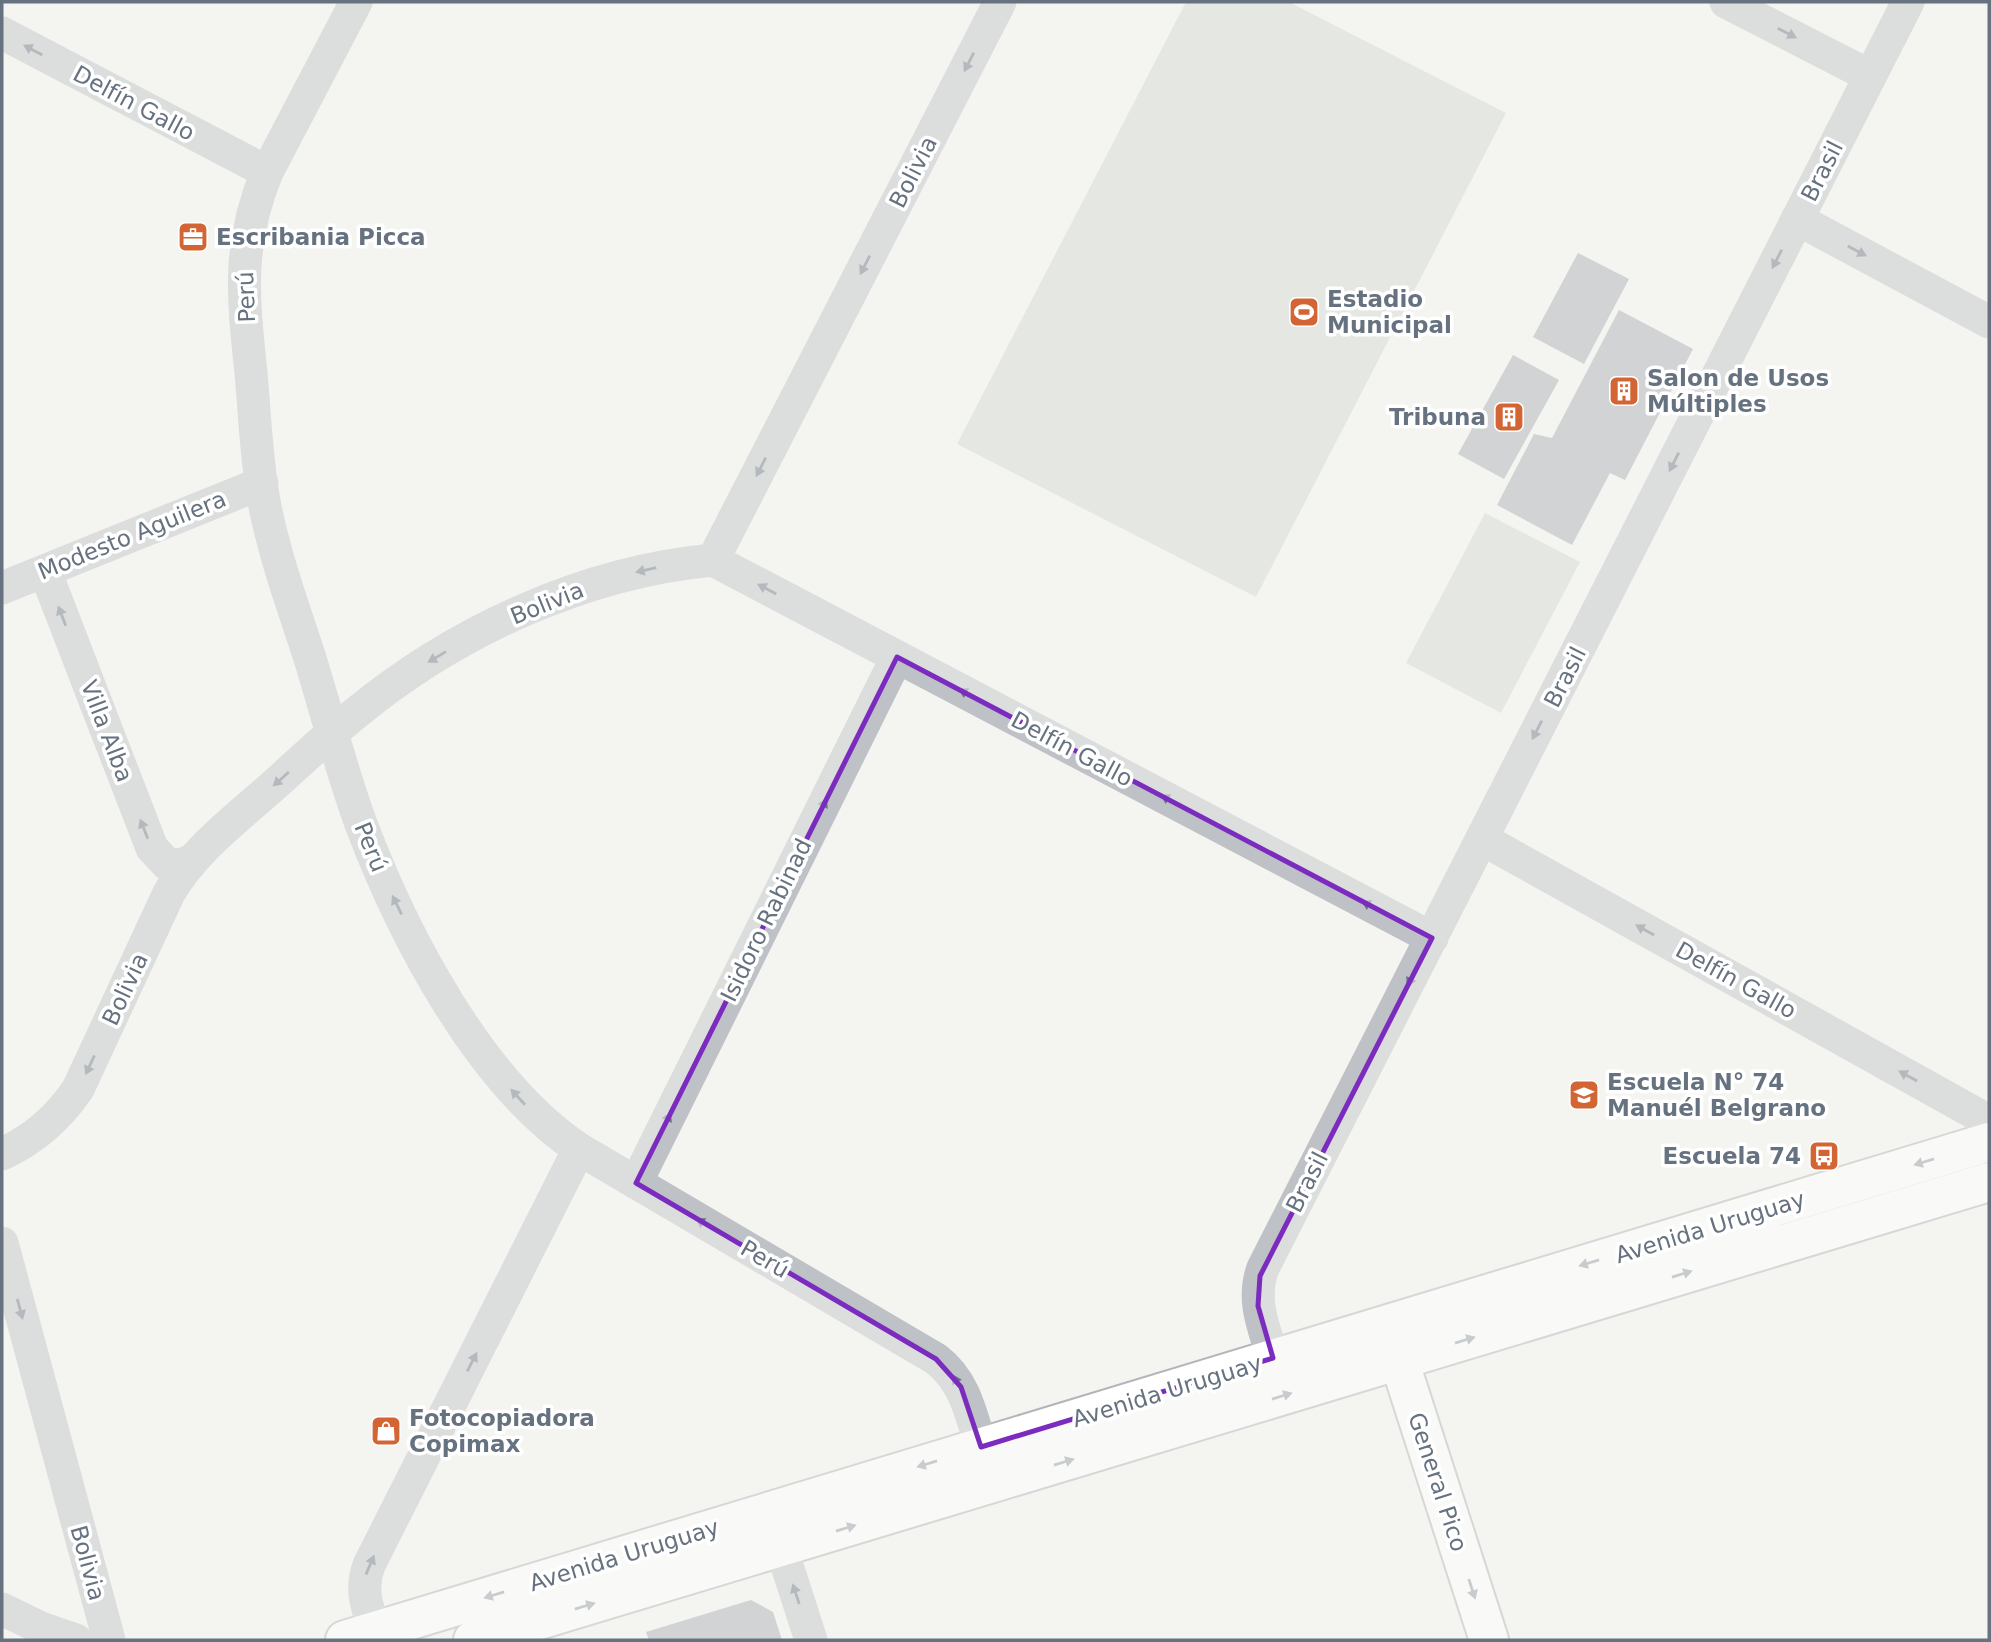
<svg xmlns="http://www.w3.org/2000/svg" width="1991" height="1642" font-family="'DejaVu Sans',sans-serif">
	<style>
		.green { fill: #d3d9d1 }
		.building { fill: #a6acb1 }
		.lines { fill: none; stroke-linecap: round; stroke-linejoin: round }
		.secondary-casing { stroke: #b1b5b9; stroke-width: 42 }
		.primary-casing { stroke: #b2b5b9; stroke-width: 42 }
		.street { stroke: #bec1c5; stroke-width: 33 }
		.secondary { stroke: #fff; stroke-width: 38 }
		.primary { stroke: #fff; stroke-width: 38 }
		.oneway { fill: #66727f }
		.oneway2 { fill: #949ca5 }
		.marked { fill: none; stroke: #7b2cbf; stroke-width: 5; stroke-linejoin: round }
		.labels { text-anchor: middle; stroke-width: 7; stroke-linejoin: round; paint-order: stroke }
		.street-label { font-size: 23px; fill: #66727f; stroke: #fff }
		.poi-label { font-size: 23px; font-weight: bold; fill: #66727f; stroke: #fff; text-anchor: start }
	</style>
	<rect width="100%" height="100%" fill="#f4f4f1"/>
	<path class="green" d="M1186,2H1289L1506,113L1256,597L957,444Z
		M1485,513L1580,562L1501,713L1406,663Z"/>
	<path class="building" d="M1578,253L1629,279L1584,364L1533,337Z
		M1619,310L1693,349L1625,480L1610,473L1572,545L1497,505L1534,434L1552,438Z
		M1513,355L1559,380L1504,479L1458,454Z
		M751,1600L773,1612L782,1640H649L646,1632Z"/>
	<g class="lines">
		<g class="secondary-casing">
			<path id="secondary" d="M1389,1329L1489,1640"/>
		</g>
		<g class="primary-casing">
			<path id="primary" d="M345,1640L1989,1142
				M473,1640L1989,1182"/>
		</g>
		<path class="street" d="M356,2L267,172C237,245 243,297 251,373C255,415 256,459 264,501C274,556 295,611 312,665C328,718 342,772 361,824C403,935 479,1082 579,1149L936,1359C965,1381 971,1414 981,1447
			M1726,2L1870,76
			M2,33L267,172
			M1797,219L1989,322
			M713,560L1432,938
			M713,560L1000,2
			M45,571L152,848L167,864L180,865L191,861
			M2,588L262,483
			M1482,839L1989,1121
			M2,1154C35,1139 58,1118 78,1089L169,893C194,850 236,819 272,787C300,762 327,736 356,713C456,631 584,572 713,560
			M636,1183L897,657
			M2,1243L109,1640
			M1273,1358C1264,1328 1251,1300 1263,1268L1908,2
			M773,1522L811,1640
			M2,1609L41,1628L76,1640
			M375,1631C367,1608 360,1589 369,1565L579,1149"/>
		<use href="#secondary" class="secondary"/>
		<use href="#primary" class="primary"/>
	</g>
	<defs><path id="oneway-solid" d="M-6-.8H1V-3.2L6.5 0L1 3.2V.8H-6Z" transform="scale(1.75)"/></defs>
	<g class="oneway">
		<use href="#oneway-solid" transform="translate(1787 33) rotate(27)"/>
		<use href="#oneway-solid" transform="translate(33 50) rotate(-152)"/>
		<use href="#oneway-solid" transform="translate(969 62) rotate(117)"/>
		<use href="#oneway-solid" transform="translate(1857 251) rotate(28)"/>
		<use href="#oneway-solid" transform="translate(1777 259) rotate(117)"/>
		<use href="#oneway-solid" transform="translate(865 265) rotate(117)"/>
		<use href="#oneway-solid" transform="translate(1674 462) rotate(117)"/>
		<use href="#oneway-solid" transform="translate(761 467) rotate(117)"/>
		<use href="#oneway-solid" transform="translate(646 570) rotate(167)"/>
		<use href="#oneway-solid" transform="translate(767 589) rotate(-152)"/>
		<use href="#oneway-solid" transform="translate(62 616) rotate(-111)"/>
		<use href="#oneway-solid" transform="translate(437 657) rotate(149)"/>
		<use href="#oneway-solid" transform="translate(968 694) rotate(-152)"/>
		<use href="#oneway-solid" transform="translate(1537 730) rotate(117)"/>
		<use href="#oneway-solid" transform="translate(281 779) rotate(138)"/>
		<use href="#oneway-solid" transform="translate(1170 800) rotate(-152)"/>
		<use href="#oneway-solid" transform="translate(822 808) rotate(-64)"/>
		<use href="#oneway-solid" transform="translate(144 829) rotate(-111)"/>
		<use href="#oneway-solid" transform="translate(397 905) rotate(-116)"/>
		<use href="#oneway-solid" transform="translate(1371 906) rotate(-152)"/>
		<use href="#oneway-solid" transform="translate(1645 930) rotate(-151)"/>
		<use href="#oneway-solid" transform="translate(1412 977) rotate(117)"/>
		<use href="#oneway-solid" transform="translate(90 1065) rotate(115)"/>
		<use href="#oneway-solid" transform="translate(1908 1076) rotate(-151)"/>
		<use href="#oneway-solid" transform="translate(518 1097) rotate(-132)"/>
		<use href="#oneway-solid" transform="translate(666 1122) rotate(-64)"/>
		<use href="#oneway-solid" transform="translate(705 1224) rotate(-150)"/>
		<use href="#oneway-solid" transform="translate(20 1309) rotate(75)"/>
		<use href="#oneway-solid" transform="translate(472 1362) rotate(-63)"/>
		<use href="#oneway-solid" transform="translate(958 1384) rotate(-120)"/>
		<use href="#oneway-solid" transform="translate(370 1565) rotate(-67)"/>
		<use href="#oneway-solid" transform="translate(796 1594) rotate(-108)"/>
	</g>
	<g class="oneway2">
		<use href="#oneway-solid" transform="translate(1924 1162) rotate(163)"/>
		<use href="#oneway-solid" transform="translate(1589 1263) rotate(163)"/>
		<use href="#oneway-solid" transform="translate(1682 1274) rotate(-17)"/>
		<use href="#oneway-solid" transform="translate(1465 1340) rotate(-17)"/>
		<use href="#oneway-solid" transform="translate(1282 1396) rotate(-17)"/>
		<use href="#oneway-solid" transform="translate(1064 1462) rotate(-17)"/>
		<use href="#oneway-solid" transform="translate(927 1464) rotate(163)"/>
		<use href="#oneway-solid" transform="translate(846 1528) rotate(-17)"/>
		<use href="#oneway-solid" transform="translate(1472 1589) rotate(72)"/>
		<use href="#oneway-solid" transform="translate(494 1595) rotate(163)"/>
		<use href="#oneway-solid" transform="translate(585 1606) rotate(-17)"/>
	</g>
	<path d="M0 0H1991V1642H0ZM897,657L1432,938L1260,1276L1258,1306L1273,1358L981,1447L961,1387L936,1359L636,1183Z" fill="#f4f4f1" fill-opacity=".55" fill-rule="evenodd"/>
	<path class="marked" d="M897,657L1432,938L1260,1276L1258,1306L1273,1358L981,1447L961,1387L936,1359L636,1183Z"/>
	<defs>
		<g id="office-square" transform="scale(1.575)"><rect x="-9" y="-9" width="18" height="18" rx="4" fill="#d26533" stroke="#fff"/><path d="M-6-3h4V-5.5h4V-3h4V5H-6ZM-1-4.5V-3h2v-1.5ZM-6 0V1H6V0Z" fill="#fff"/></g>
		<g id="stadium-square" transform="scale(1.575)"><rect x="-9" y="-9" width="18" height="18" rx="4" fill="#d26533" stroke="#fff"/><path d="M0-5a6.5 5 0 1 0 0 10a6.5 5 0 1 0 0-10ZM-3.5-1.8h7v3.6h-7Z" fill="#fff"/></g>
		<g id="building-square" transform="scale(1.575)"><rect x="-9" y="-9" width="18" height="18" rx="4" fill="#d26533" stroke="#fff"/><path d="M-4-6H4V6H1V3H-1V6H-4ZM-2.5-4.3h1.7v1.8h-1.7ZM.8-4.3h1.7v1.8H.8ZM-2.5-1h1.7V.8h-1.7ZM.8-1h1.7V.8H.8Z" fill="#fff"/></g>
		<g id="school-square" transform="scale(1.575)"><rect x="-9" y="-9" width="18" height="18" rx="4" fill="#d26533" stroke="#fff"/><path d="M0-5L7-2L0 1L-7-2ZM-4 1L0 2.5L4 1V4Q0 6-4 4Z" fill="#fff"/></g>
		<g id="bus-square" transform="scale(1.575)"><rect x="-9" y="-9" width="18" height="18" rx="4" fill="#d26533" stroke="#fff"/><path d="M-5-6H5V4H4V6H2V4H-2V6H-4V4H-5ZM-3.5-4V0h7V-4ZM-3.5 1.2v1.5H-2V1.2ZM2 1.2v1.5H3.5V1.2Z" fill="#fff"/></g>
		<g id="shop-square" transform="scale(1.575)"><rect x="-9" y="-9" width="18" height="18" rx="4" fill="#d26533" stroke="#fff"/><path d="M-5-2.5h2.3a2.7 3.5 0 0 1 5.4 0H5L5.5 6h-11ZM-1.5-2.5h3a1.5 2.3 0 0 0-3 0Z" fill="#fff"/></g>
	</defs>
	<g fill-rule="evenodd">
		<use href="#office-square" x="193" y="237"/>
		<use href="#stadium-square" x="1304" y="312"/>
		<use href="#building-square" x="1624" y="391"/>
		<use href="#building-square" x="1509" y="417"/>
		<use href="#school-square" x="1584" y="1095"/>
		<use href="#bus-square" x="1824" y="1156"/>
		<use href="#shop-square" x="386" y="1431"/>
	</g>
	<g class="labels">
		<g class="street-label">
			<text transform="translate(134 103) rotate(28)" y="8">Delfín Gallo</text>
			<text transform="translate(1822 171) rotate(-63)" y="8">Brasil</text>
			<text transform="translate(913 172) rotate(-63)" y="8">Bolivia</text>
			<text transform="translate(246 297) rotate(-92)" y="8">Perú</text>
			<text transform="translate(132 535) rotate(-22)" y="8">Modesto Aguilera</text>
			<text transform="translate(547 603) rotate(-22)" y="8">Bolivia</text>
			<text transform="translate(1565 677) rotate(-63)" y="8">Brasil</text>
			<text transform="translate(107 731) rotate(69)" y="8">Villa Alba</text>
			<text transform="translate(1072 749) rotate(28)" y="8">Delfín Gallo</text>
			<text transform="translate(371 847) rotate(68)" y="8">Perú</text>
			<text transform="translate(766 920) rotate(-64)" y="8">Isidoro Rabinad</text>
			<text transform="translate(1736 980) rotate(29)" y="8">Delfín Gallo</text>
			<text transform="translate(125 989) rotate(-65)" y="8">Bolivia</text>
			<text transform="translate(1307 1182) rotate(-63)" y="8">Brasil</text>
			<text transform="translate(1710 1227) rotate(-17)" y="8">Avenida Uruguay</text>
			<text transform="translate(765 1259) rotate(30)" y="8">Perú</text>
			<text transform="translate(1167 1391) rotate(-17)" y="8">Avenida Uruguay</text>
			<text transform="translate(1438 1482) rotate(72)" y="8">General Pico</text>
			<text transform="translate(624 1555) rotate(-17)" y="8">Avenida Uruguay</text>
			<text transform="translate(88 1563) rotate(75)" y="8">Bolivia</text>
		</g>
		<g class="poi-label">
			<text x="216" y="245">Escribania Picca</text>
			<text x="1327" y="307">Estadio<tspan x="1327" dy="26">Municipal</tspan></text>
			<text x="1647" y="386">Salon de Usos<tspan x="1647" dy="26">Múltiples</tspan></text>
			<text x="1486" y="425" text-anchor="end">Tribuna</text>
			<text x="1607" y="1090">Escuela N° 74<tspan x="1607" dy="26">Manuél Belgrano</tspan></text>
			<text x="1801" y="1164" text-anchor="end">Escuela 74</text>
			<text x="409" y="1426">Fotocopiadora<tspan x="409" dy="26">Copimax</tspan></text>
		</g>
	</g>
	<rect width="1991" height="1642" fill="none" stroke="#66727f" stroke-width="7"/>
</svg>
